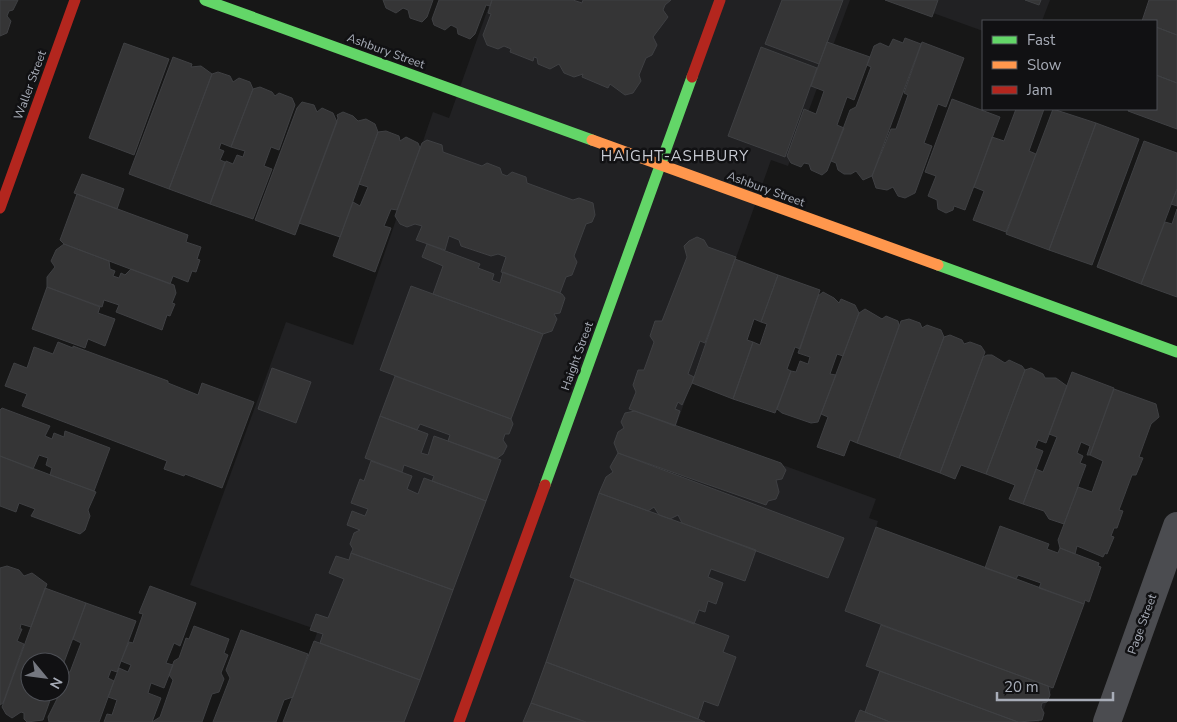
<svg xmlns="http://www.w3.org/2000/svg" width="1177" height="722" font-family="'Nunito Sans',sans-serif">
	<style>
		.built { fill: #212123 }
		.building { fill: #353536; stroke: #3f4043 }
		.lines { fill: none; stroke-linecap: round; stroke-linejoin: round }
		.street { stroke: #4b4c50; stroke-width: 28 }
		.fast { stroke: #63d668; stroke-width: 11 }
		.slow { stroke: #ff974d; stroke-width: 11 }
		.jam { stroke: #b3261e; stroke-width: 11 }
		.labels { text-anchor: middle; stroke-width: 5; stroke-linejoin: round; paint-order: stroke }
		.street-label { font-size: 12px; fill: #a8adb8; stroke: #111113 }
		.quarter-label { font-size: 15px; letter-spacing: 1px; fill: #c9ccd4; stroke: #111113 }
	</style>
	<rect width="100%" height="100%" fill="#171717"/>
	<path class="built" d="M491,0H850L788,166L771,160L676,426L876,499L869,518L878,521L876,528L1084,604L1039,722H285L318,630L190,585L286,322L353,345L433,112L449,118Z
		M897,0H1050L1042,21H983V31Z"/>
	<path class="building" d="M0,0H18L13,10L9,11L7,16L11,21L7,33L0,36Z
		M383,0H433L427,17L422,22L410,18L408,10L403,8L396,13L386,8Z
		M439,0H492L490,6L486,5L475,34L470,39L458,34L457,28L451,25L445,30L434,25L432,19Z
		M492,0H573L582,3L583,0H671L665,5L663,10L668,17L653,37L657,45L652,55L646,58L639,75L641,81L633,93L625,95L610,84L608,88L582,77L583,74L574,77L564,73L559,64L550,69L538,64L537,58L534,57L533,61L510,52L511,49L504,46L498,49L487,45L483,35L491,14L488,13Z
		M782,0H843L819,64L765,44Z
		M885,0H938L932,17Z
		M1025,0H1041L1039,5Z
		M1149,0H1177V35L1156,27V21H1142Z
		M1156,27L1177,35V83L1156,75Z
		M905,38L921,44L872,176L863,180L856,171L851,174H844L838,170L836,163L831,161L850,110L856,107L871,67L867,65L874,46L880,43L889,47L893,39L903,43Z
		M827,42L870,57L854,100L847,97L837,125L844,128L827,171L822,175L811,170L809,164L804,163L801,167L791,163L787,156L804,109L816,114L824,91L811,86Z
		M922,42L964,58L946,107L938,104L924,143L932,146L915,193L905,198L898,196L893,187L887,190L876,188L872,176L891,129H896L908,95L904,93Z
		M124,43L169,59L134,155L89,138Z
		M761,47L817,68L785,157L728,136Z
		M173,57L192,64L191,67L201,66L212,74L169,189L129,174Z
		M218,72L230,76L233,82L239,78L250,82L253,89L231,147L221,143L219,149L224,151L220,160L225,162L210,204L169,189L212,74Z
		M1156,75L1177,83V129L1128,111L1129,109H1156Z
		M260,87L272,92L275,96L279,93L292,98L295,105L279,150L271,147L264,166L272,169L253,219L210,204L226,161L233,164L237,155L243,157L245,151L231,147L253,89Z
		M952,99L1000,117L965,210L954,206L953,210L946,213L938,209L937,200L928,196L936,176L925,172Z
		M302,102L314,105L317,112L322,108L333,113L337,122L295,235L255,220L297,108Z
		M1016,109H1044L1029,151L1036,154L1006,232L973,220L984,191L974,187L992,137L1004,141Z
		M1053,109L1096,123L1049,250L1006,234Z
		M343,112L353,116L358,121L366,119L375,124L378,132L340,237L299,223L338,118L337,115Z
		M1096,123L1139,139L1092,265L1049,250Z
		M386,131L399,136L400,141L406,137L418,143L420,148L397,210L391,209L384,226L391,228L375,272L333,256L353,202L360,206L368,187L359,184L378,132Z
		M427,140L442,145L443,152L482,166L487,163L500,168L502,174L507,176L512,172L526,177L527,183L573,200L579,198L593,203L595,215L592,222L586,224L574,256L577,262L572,275L566,277L560,293L501,272L506,257L498,254L491,256L461,246L459,240L449,236L445,250L416,240L422,226L415,224L407,227L400,224L395,216L422,143Z
		M1144,141L1177,153V189L1141,284L1097,267Z
		M82,174L124,189L117,209L74,193Z
		M1177,189V206L1171,204Z
		M77,194L188,235L186,242L201,247L197,259L200,260L196,272L192,271L188,282L173,276L170,284L64,244L60,240Z
		M1177,209V297L1141,284L1165,222L1172,224Z
		M697,237L704,240L708,247L736,257L705,343L700,341L688,374L694,377L692,383L682,405L678,402L675,409L680,411L675,426L629,409L636,392L633,385L638,370H644L654,342L650,336L655,321H662L687,257L684,246L689,241Z
		M64,244L109,261L110,269L115,271L113,276L119,278L121,273L125,275L131,269L174,285L176,293L172,303L175,304L170,316L167,315L162,330L116,312L119,305L104,300L102,307L47,287V277L55,267L51,261L56,250Z
		M427,244L480,264L478,268L494,274L492,280L500,283L503,272L562,294L565,298L560,313L554,314L557,319L552,331L543,334L433,294L443,266L422,257Z
		M735,259L778,275L761,322L754,319L747,340L753,342L733,399L692,383Z
		M778,275L820,290L800,349L795,347L787,369L791,371L775,413L733,399L753,342L760,345L767,324L761,322Z
		M411,286L543,334L511,419L380,370Z
		M47,287L100,307L98,313L115,319L105,346L88,339L85,348L32,329Z
		M823,292L834,298L839,303L841,299L855,305L859,313L843,356L837,354L830,374L836,375L821,414L818,422L811,423L782,413L777,409L791,371L796,372L800,361L808,364L810,357L798,353L818,296Z
		M865,309L882,319L886,316L898,321L899,326L857,443L850,440L844,456L817,447L828,417L821,414L859,313Z
		M909,319L920,323L922,328L927,325L941,330L944,337L899,458L857,443L901,321Z
		M950,335L962,340L964,344L970,342L981,346L985,352L940,473L899,458L944,337Z
		M58,342L73,348V346L168,381V383L198,395L202,383L254,402L222,488L185,474L184,476L164,469L167,461L22,406L27,394L5,386L14,363L27,368L34,347L53,354Z
		M987,355H992L1005,363L1009,360L1022,366L1025,370L986,474L961,465L955,479L940,473L983,357Z
		M272,368L311,382L296,423L258,409Z
		M1031,368L1043,374L1045,378H1056L1067,386L1046,443L1038,440L1035,448L1043,451L1023,504L1009,499L1015,485L986,474L1025,370Z
		M1072,372L1114,388L1090,455H1087L1090,446L1081,442L1077,453L1083,456L1080,463L1086,465L1064,524L1049,519L1044,511L1023,504L1036,469L1043,472L1057,437L1049,434Z
		M395,376L511,419L513,424L509,434H505L503,440L507,446L503,454L496,459L448,441L450,435L420,424L417,430L380,416Z
		M1114,389L1156,404L1159,417L1151,424L1139,457L1143,458L1136,475H1132L1119,510L1123,511L1117,528H1114L1111,536L1114,537L1107,554L1105,553L1103,557L1077,546L1075,554L1060,548L1058,540L1078,487L1092,492L1103,461L1090,455Z
		M2,408L50,426L45,436L52,439L54,433L64,437L65,431L110,448L94,491L50,475L52,468L46,465L48,458L39,455L33,469L0,456V410Z
		M635,411L781,463L786,470L782,479L776,480L779,492L776,499L768,501L766,505L618,453L614,443L618,432L624,428L621,422L625,413Z
		M380,416L428,434L421,453L428,455L434,436L501,460L486,501L432,481L434,476L404,465L402,472L365,458Z
		M618,453L844,538L828,578L682,523L678,515L670,519L659,515L654,507L648,511L599,493L606,477L613,472L610,467Z
		M0,456L96,492L88,510L90,516L85,530L80,534L31,516L35,509L19,503L16,512L0,506Z
		M371,461L412,476L407,489L418,494L424,478L486,501L453,590L351,553L353,549L350,544L354,533L360,530L347,525L352,511L365,516L368,509L351,503L360,479L364,481Z
		M599,493L756,550L745,581L711,569L708,577L723,583L716,604L708,601L705,612L699,610L694,624L570,577Z
		M1000,526L1049,544L1047,549L1058,553L1060,548L1099,563L1098,566L1101,567L1089,602L1085,600L1084,604L1039,588L1041,583L1018,575L1016,579L985,568Z
		M876,527L1084,604L1053,688L845,611Z
		M351,553L453,590L420,680L320,643L323,634L310,630L316,614L328,618L344,579L329,573L336,556L349,560Z
		M7,566L19,570L24,576L32,573L47,584L31,627L21,624L20,629H22L17,641L24,644L3,703L0,705V568Z
		M575,579L729,636L723,652L736,657L718,706L704,701L698,719L546,662Z
		M150,586L196,603L180,646L174,643L166,663L173,665L164,688L151,683L148,693L161,698L152,722H104L107,714L112,715L117,700L108,697L119,668L128,672L131,665L121,661L129,642L133,643L143,614L139,613Z
		M45,588L86,603L60,673V662H30V692H53L43,720L27,722L24,719V713L21,712L12,718L6,714L2,707Z
		M86,603L136,621L117,672L111,670L108,678L114,681L99,722H49L48,717L59,695L53,693L60,692V672H70L81,643L73,639Z
		M881,625L1048,686L1050,695L1047,702L1042,703L1041,707L1044,713L1042,720L1018,722L866,666Z
		M194,626L229,639L224,653L228,655L221,673L224,679L219,692L212,694L202,722H152L160,717L173,680L169,675L174,661L179,658L186,638L189,639Z
		M241,630L308,654L293,697L284,700L276,722H213L230,678L226,670Z
		M314,641L420,680L404,722H283Z
		M546,662L698,719L705,722H586L531,703Z
		M880,671L1018,722H890L865,712Z
		M531,703L586,722H523Z
		M860,710L890,722H855Z"/>
	<g class="lines">
		<path class="street" d="M1107,722L1177,526"/>
		<path class="fast" d="M205,0L592,140
			M938,265L1177,352
			M545,485L692,77"/>
		<path class="slow" d="M592,140L938,265"/>
		<path class="jam" d="M692,77L720,0
			M0,208L75,0
			M459,722L545,485"/>
	</g>
	<g class="labels">
		<g class="street-label">
			<text transform="translate(386 51) rotate(20)" y="4">Ashbury Street</text>
			<text transform="translate(30 85) rotate(-70)" y="4">Waller Street</text>
			<text transform="translate(766 189) rotate(20)" y="4">Ashbury Street</text>
			<text transform="translate(577 356) rotate(-70)" y="4">Haight Street</text>
			<text transform="translate(1142 624) rotate(-70)" y="4">Page Street</text>
		</g>
		<g class="quarter-label">
			<text x="675" y="161">HAIGHT-ASHBURY</text>
		</g>
	</g>
	<rect x="982" y="20" width="175" height="90" fill="#111113" stroke="#4d4f55"/>
	<rect x="992" y="36" width="25" height="8" fill="#63d668" stroke="#4d4f55"/>
	<text x="1027" y="45" font-size="15" fill="#a8adb8">Fast</text>
	<rect x="992" y="61" width="25" height="8" fill="#ff974d" stroke="#4d4f55"/>
	<text x="1027" y="70" font-size="15" fill="#a8adb8">Slow</text>
	<rect x="992" y="86" width="25" height="8" fill="#b3261e" stroke="#4d4f55"/>
	<text x="1027" y="95" font-size="15" fill="#a8adb8">Jam</text>
	<g transform="translate(45 677) rotate(119)"><circle r="24" fill="#111113" stroke="#4d4f55"/>
	<path d="M0-4L9 19L0 12L-9 19Z" fill="#757880"/>
	<text y="-8" font-size="14" font-weight="bold" text-anchor="middle" fill="#a8adb8">N</text>
	</g>
	<path d="M997 692v8h116v-8" fill="none" stroke="#a8adb8" stroke-width="2.5"/>
	<text x="1004" y="692" font-size="15" fill="#a8adb8" stroke="#111113" stroke-width="4" paint-order="stroke">20 m</text>
</svg>
